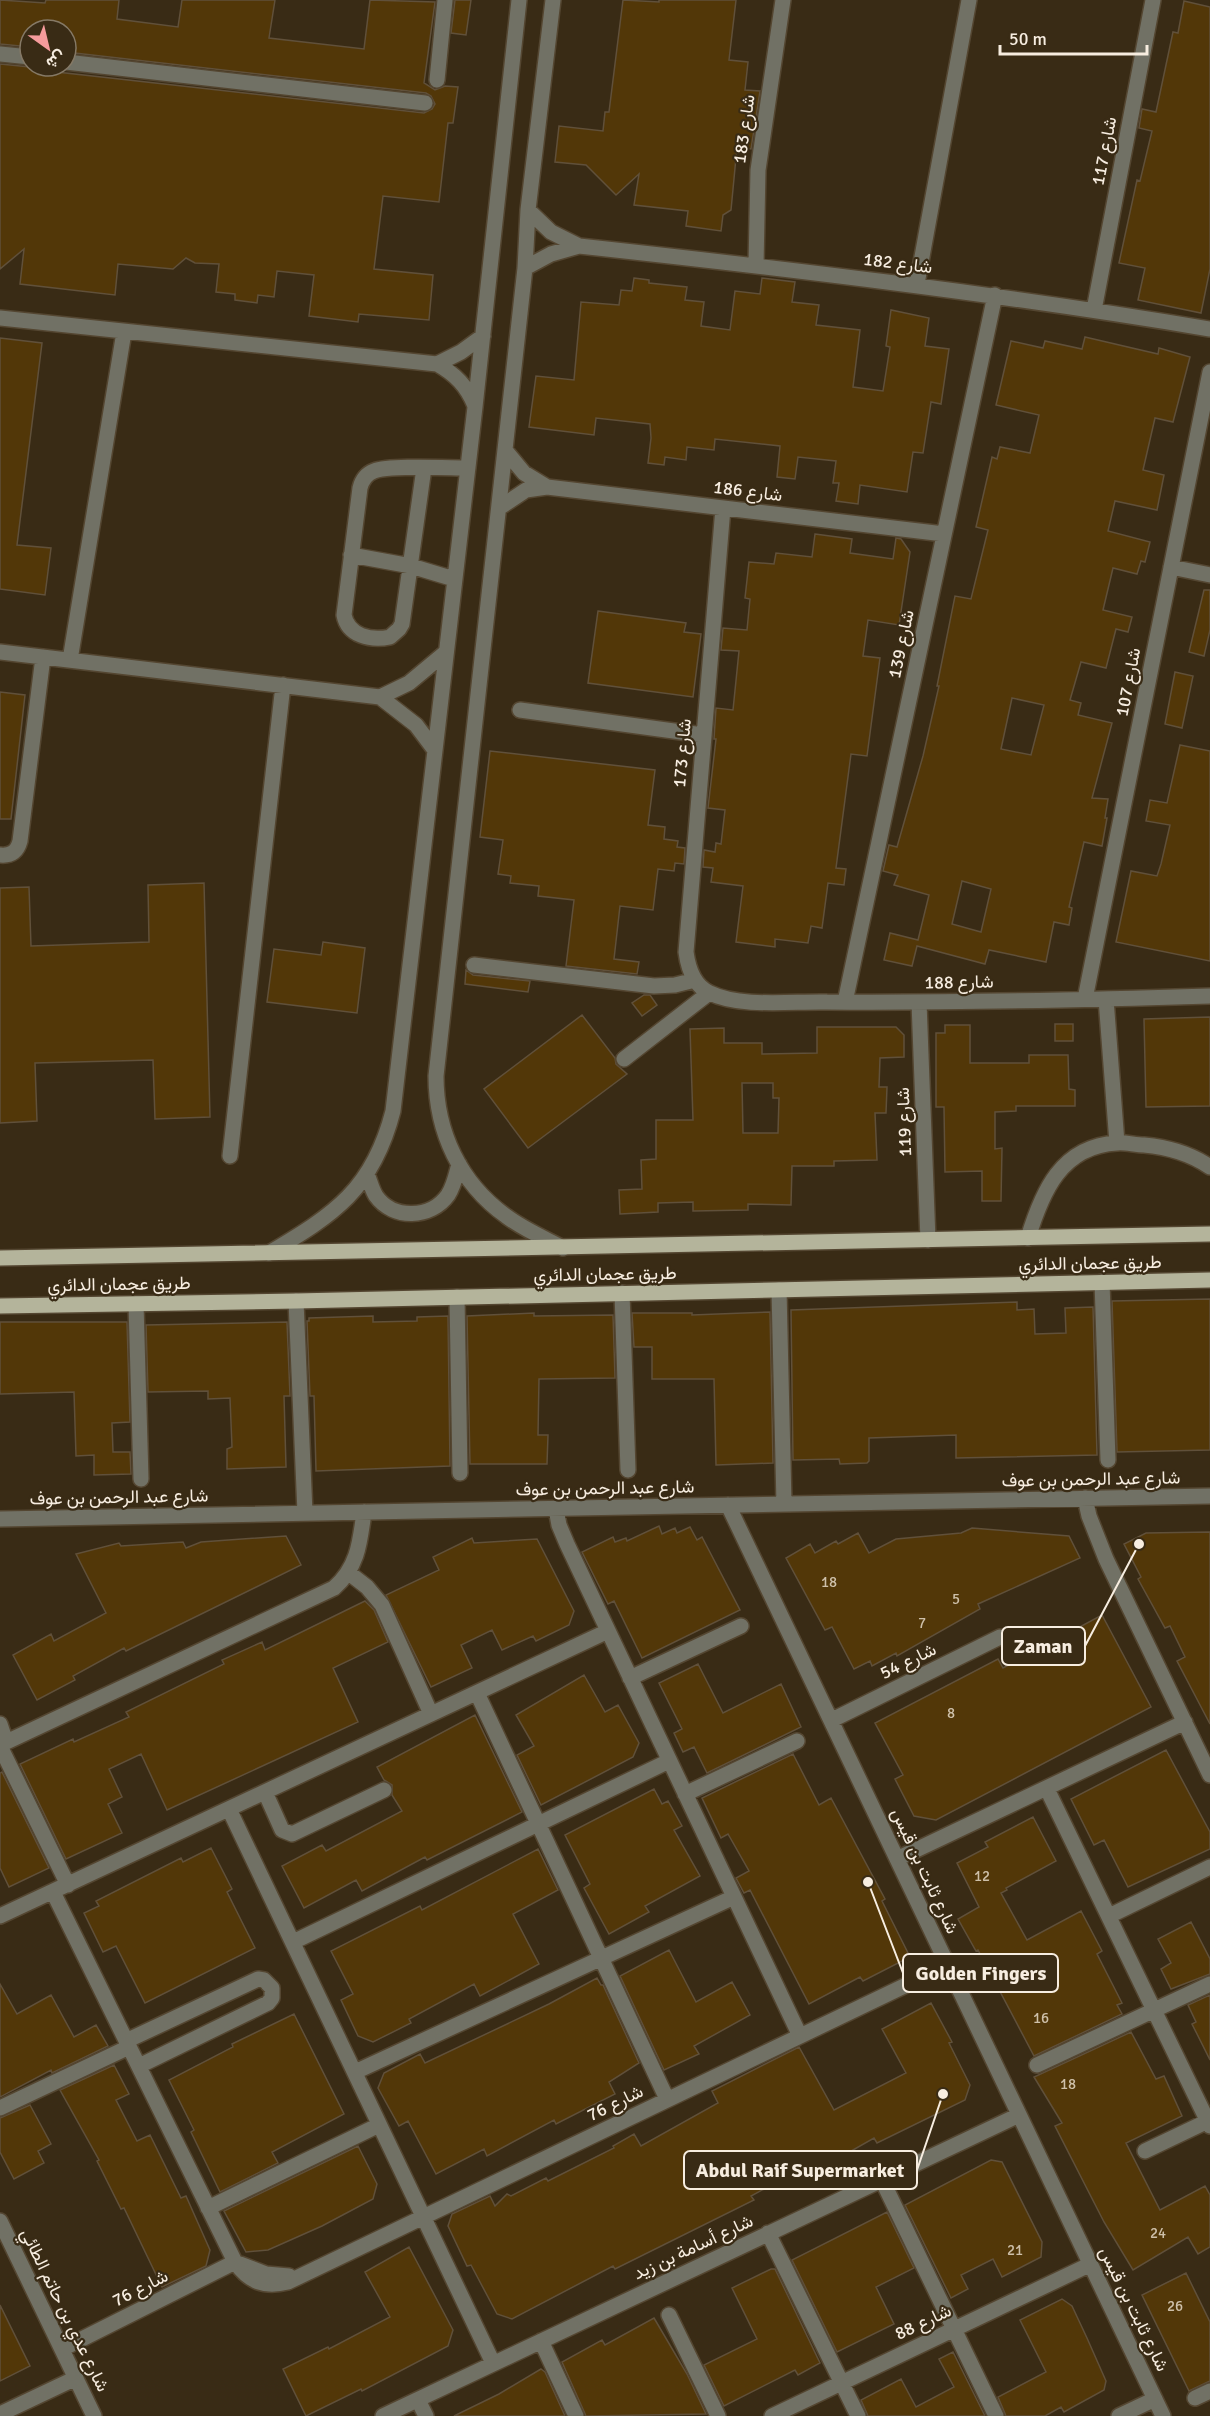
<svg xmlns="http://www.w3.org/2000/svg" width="1210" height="2416" font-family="Signika,Vazirmatn,sans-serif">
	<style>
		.building { fill: #523708; stroke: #60503a; stroke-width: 1.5; fill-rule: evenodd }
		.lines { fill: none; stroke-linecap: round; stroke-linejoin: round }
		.minor-casing { stroke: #544631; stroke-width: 18 }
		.major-casing { stroke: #544631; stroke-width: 18 }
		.minor { stroke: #717165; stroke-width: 15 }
		.major { stroke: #b4b49b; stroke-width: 15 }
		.labels { text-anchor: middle; stroke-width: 4.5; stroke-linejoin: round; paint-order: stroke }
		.number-label { font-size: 15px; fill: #cec0aa }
		.street-label { font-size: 18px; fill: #f7ede0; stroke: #392b15 }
		.leader { fill: none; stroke: #f7ede0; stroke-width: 2 }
		.callout-dot { fill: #f7ede0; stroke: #392b15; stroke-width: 2 }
		.callout { fill: #392b15; stroke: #f7ede0; stroke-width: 2 }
		.callout-label { font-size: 20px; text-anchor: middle; font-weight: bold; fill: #f7ede0 }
	</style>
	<rect width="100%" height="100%" fill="#392b15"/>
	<path class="building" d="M0,0L45,3L46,0H119L117,19L178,27L182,0H275L269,38L364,49L370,0L435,2L424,83L435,90L445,86L458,87L453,123H448L439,202L383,196L374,269L433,275L429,320L359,314L358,322L309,316L314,275L277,271L274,297L258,295L257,303L235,300V294L216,292L219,264L195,263L186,258L173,269L118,264L115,295L20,284L24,249L0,269V64L30,67V69L424,113L432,109L435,104L431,96L426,93L66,52V30H30V47L0,44Z
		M455,0H471L466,35L451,33Z
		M623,0L659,2V0H736L729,60L748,62L745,90L760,91L751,149L737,147L731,210L723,215L721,231L686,226L688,211L634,205L639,174L616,195L586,165L555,162L559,126L603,131L605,112H609Z
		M1184,1L1210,7V269L1201,313L1138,300L1145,268L1119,263L1137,180L1140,181L1152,131L1139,128L1142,109L1156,112L1173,32L1178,33Z
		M634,278L649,280V283L687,287L685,300L704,302L701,326L730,330L735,291L760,294L762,278L795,282L792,302L819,305L816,325L860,330L853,387L883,391L890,347L886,346L891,310L929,318L925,346L949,349L941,404L931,402L923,453L913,452L907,492L860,485L858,504L836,501L839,483H833L836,461L798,457L795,479L777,477L780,446L715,439L714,450L687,447L686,460L665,457L664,465L648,463L651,438L650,424L596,418L594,435L529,427L536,376L574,380L581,302L619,305L621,290L632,291Z
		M1085,337L1158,354L1159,348L1190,357L1173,422L1155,418L1143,470L1164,475L1157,510L1115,501L1108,531L1150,542L1145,562L1141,561L1137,574L1113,568L1103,610L1132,617L1128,632L1116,629L1106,668L1081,662L1070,700L1081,703L1078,715L1112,723L1092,798L1108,799L1105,818H1107L1102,846L1084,842L1069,907L1072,908L1069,925L1054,922L1046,962L989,950L985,964L917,946L912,966L884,960L890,933L918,940L929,895L894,885L898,875L883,871L889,845L897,847L923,756L939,686H937L955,596L971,599L988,530L976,527L992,457L997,459L1000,447L1030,453L1039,415L996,405L1011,341L1043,348L1045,341L1082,349ZM1012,698L1044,705L1031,755L1001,749ZM962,881L991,889L981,932L952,924Z
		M0,338L42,343L17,545L51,548L45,595L0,589Z
		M815,534L852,539L850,553L893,559L896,538L901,539L910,552L899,625L868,620L863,656L880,658L867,756L851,754L836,868L846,869L844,885L828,883L822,928L811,926L808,943L775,939V947L736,942L743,886L711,882L713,868L703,867L704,850L715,852L716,843L721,844L725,810L708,808L716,739H714L716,708L733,710L739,651L721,650L723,628L747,630L750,599L745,598L749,562L774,564L776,553L812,557Z
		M1204,590H1210V630L1204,656L1189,652Z
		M598,611L686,623L684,632L701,634L693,697L588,683Z
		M1175,672L1193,676L1182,728L1165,724Z
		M0,692L25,695L11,819H0Z
		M1180,745L1210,751V961L1116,942L1131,871L1157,876L1161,864L1170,825L1146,821L1150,800L1167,803Z
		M490,751L655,770L648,825L665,827L664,839L678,841L677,847L685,848L684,864L675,863L674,871L658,869L653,910L620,906L614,959L639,962L637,974L566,966L574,900L538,896L539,886L510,883L511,876L498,874L503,840L480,837Z
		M204,883L210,1117L155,1119L153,1060L35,1063L37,1121L0,1123V888L29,887L31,946L149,942L148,885Z
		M323,942L365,948L357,1013L267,1002L274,949L321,955Z
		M466,970L473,975L530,981L528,992L465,984Z
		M644,995H650L657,1005L642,1016L632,1003Z
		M582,1015L615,1058L616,1064L627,1074L528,1148L484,1089Z
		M1210,1017V1106L1146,1107L1144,1019Z
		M1055,1024H1073V1041H1055Z
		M945,1025H970V1063H1029V1055H1068L1069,1089L1075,1090V1106H1016V1111L995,1112V1149L1002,1148L1001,1201H982V1171L945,1172L944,1107H936V1033H945Z
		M817,1027H896L904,1035V1057L880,1058L879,1087H887L886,1113H875L877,1160L834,1161V1166H792L791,1205L748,1204V1210L693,1211V1202L658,1203V1212L620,1214L619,1190L642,1189L641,1160L656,1159V1120H693L690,1029L724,1028V1043H762V1054L817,1053ZM742,1083H773V1098H779L778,1133H743Z
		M1210,1299V1450L1117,1452L1112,1301Z
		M1017,1302V1310L1034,1309L1035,1334L1066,1333L1065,1308L1093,1307L1097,1455L956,1458V1435L869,1438V1461L867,1463L840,1464L839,1459L793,1460L791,1310Z
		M770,1312L773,1463L716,1465L714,1379H652V1347H634L632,1313H692V1315Z
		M534,1313V1316L613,1315L615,1378L539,1379L538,1435H548L547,1464H470L467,1316Z
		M373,1316V1322L417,1321V1317L448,1316L450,1466L316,1471L314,1396H310L307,1321H309V1318Z
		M0,1322H127L130,1422L112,1423L113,1452H130L131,1474L94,1475V1455L76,1456L74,1392L0,1394Z
		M287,1322L290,1396H284L286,1467L227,1469V1449L232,1447L230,1398L208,1399V1391L148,1392L146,1325Z
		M659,1526L662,1534L675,1528L677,1533L690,1527L697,1540L702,1537L740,1610L642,1658L614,1601L608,1604L582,1552L613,1537L615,1542L626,1538L627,1541Z
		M972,1528L1069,1536L1080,1558L978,1604L980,1609L897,1656L896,1653L872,1666L870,1661L854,1669L832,1627L825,1630L786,1558L810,1544L815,1553L836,1541L838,1544L858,1533L869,1553L896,1539L961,1533Z
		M1210,1532V1724L1177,1661L1185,1657L1170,1626L1165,1628L1138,1579L1141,1577L1124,1544L1146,1533Z
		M286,1536L301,1565L126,1651L124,1648L73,1676L75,1680L37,1700L13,1655L51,1634L54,1641L106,1613L76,1554L119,1543L121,1546L183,1542L186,1548L201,1542Z
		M472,1538L474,1543L537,1539L574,1611L569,1625L536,1641L533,1636L502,1650L492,1630L461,1645L472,1668L431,1687L386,1595L439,1570L433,1557Z
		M365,1601L374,1610L388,1642L333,1668L358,1722L167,1810L141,1754L109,1769L122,1797L108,1804L122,1833L66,1859L20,1764L73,1739L74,1742L129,1717L126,1712L224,1664L222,1660L262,1642L265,1650Z
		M1102,1615L1151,1707L936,1820L914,1816L895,1779L903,1775L875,1723L998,1659L1003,1668Z
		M698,1664L723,1713L781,1684L801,1727L707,1773L694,1747L683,1752L674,1733L682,1729L659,1683Z
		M584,1675L605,1712L618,1705L639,1743L633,1757L541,1805L517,1755L534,1746L516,1715Z
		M475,1715L522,1812L427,1860L425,1857L362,1891L356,1880L304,1908L282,1866L322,1845L326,1851L402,1811L392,1795V1785L384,1780L377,1767Z
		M1166,1750L1210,1832V1849L1128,1887L1104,1840L1094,1845L1071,1799Z
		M793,1754L819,1805L831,1798L885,1899L882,1901L910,1957L863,1981L860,1977L809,2004L750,1890L744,1893L736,1878L749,1871L728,1834L721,1838L702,1798Z
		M2,1772L49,1868L9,1887L0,1868V1773Z
		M654,1789L662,1804L668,1801L682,1826L674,1830L700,1876L645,1906L649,1912L609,1934L584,1888L590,1884L565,1835Z
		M1033,1817L1056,1861L1006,1888L1007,1890L1001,1893L1027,1940L1081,1911L1102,1951L1097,1954L1122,2003L1117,2005L1122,2014L1034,2056L978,1950L976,1951L958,1919L979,1907L957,1863L988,1847L985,1842Z
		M211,1848L232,1889L227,1892L255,1948L145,2003L116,1946L103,1952L84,1913L99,1906L96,1901L181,1858L183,1862Z
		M538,1849L558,1890L513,1914L539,1964L480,1996L474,1984L409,2019L411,2023L373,2042L358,2036L341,2000L353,1994L331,1951L420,1906L422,1910Z
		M1191,1922L1210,1959V1974L1171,1989L1161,1969L1171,1963L1158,1939Z
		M669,1950L696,2002L732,1982L750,2015L694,2046L699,2054L664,2070L620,1976Z
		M597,1978L601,1985H603L639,2063L609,2082L615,2094L556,2124L554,2120L487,2156L484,2149L436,2174L408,2121L399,2126L378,2088L384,2073L420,2054L425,2063L549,2004Z
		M0,1984L17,2014L51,1995L74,2037L96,2025L108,2046L52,2073L51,2070L0,2097Z
		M1210,1995V2060L1192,2024L1196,2022L1188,2005Z
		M931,2003L952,2042L949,2043L970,2085L965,2100L877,2143L874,2138L809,2175L805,2167L751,2196L754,2200L615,2269L613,2266L512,2319L497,2314L471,2265L467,2266L448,2226L452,2214L490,2196L495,2206L507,2194L511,2196L546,2178L548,2181L614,2148L613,2146L634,2134L641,2146L718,2103L712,2091L799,2047L834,2110L906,2073L882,2029Z
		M294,2014L344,2114L272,2152L278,2163L220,2192L191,2132L194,2130L169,2080L233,2047L232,2044Z
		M1131,2032L1156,2079L1164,2076L1182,2116L1126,2143L1160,2210L1205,2186L1210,2195V2247L1198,2254L1188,2237L1133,2270L1104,2222L1055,2126L1062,2123L1034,2077Z
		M114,2065L129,2094L116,2100L137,2141L150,2135L181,2198L186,2196L210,2250L206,2266L162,2287L124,2208L121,2209L97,2161L99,2160L60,2090Z
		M30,2105L51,2144L38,2151L44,2163L14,2179L0,2152V2118Z
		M358,2146L377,2184L373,2199L322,2226L268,2250L246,2252L224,2211Z
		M991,2160L1002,2162L1042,2242L1041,2257L1002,2277L993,2259L961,2275L968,2289L951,2298L905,2205Z
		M887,2212L914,2268L876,2287L894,2324L837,2352L792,2260Z
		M409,2247L453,2330L448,2346L362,2391L361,2389L306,2416L283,2369L328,2347L329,2349L390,2317L365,2272Z
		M771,2269H775L820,2363L798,2375L795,2370L724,2406L704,2365L757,2339L732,2288Z
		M1186,2273L1210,2322V2381L1189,2391L1142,2295Z
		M1062,2299L1072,2306L1087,2338L1106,2381L1104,2390L1064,2412L1061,2407L1045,2416H1006L998,2397L1046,2372L1020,2320Z
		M0,2305L30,2366L0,2381Z
		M654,2318L687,2374L706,2414L586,2416L562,2362L602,2340L605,2345Z
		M953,2352L985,2416H868L861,2400L901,2379L916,2407L954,2387L939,2359Z
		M541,2369L545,2372L565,2416H454L499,2394Z"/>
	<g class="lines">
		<g class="minor-casing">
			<path id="minor" d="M553,0L528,210L525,268L436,1076C436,1132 460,1183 506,1216C523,1229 544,1238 563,1248
				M0,54L30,57
				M66,62L425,103
				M437,80L445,0
				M528,210L551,232L579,246C790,269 1000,294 1210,329
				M756,265L758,170L783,0
				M525,268L551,254L579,246
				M917,284L969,0
				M1094,310L1153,0
				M0,318L437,364C455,374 467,386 475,406
				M437,364L461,352L483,336
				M505,450L524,473L547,487
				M424,468L402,624L399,629L390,637C371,641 348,636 344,615L360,488C362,480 366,474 374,471C390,465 448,468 468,468
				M499,508L526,490L547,487L944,534
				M723,508L686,952C688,967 694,986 710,993C740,1008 794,1001 827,1002C955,1003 1082,1000 1210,996
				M351,555L411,566L454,579
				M1171,567L1210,575
				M0,652L380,697L416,725L434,749
				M70,660L124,332
				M380,697L409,683L445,653
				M520,710L703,735
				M0,855C11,856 17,852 20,841L43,657
				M474,965L654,986L675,985L695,980
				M1085,999L1210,372
				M1106,999L1117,1143
				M845,1002L995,295
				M919,1002L928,1240
				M624,1059L709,993
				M230,1156L283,685
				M367,1174C370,1181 372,1190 376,1196C393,1220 431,1219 448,1195C454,1186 456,1175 459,1164
				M1028,1238C1042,1192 1061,1146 1117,1143C1125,1142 1135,1145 1144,1145C1167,1147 1191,1154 1210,1167
				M269,1253C335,1214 373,1189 393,1111L475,407L519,0
				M1102,1282L1108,1460
				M779,1290L784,1504
				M622,1293L628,1470
				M457,1297L460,1473
				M296,1301L305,1513
				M136,1304L141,1479
				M1085,1498L1089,1516L1106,1559L1210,1775
				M728,1505L1163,2416
				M556,1509L559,1525L567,1544L800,2036
				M0,1519L1210,1496
				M349,1573L367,1587L382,1605L431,1714
				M630,1678L741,1626
				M477,1693L667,2099
				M832,1720L1000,1637
				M0,1724L6,1742
				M0,1745L334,1588C358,1567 360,1542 364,1512
				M0,1746L68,1885
				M1047,1789L1210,2126
				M265,1792L282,1830L292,1834L384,1790
				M685,1794L797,1741
				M229,1809L493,2363
				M899,1858L1185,1722
				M53,1892L235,2262C249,2282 264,2288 288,2282L948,1965
				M0,1916L608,1631
				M1109,1916L1210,1867
				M293,1942L669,1761
				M126,2041L258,1979L264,1980L272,1988V1998L268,2003L139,2066
				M1037,2065L1210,1984
				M355,2072L734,1897
				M0,2108L129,2047
				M1145,2151L1210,2120
				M882,2180L996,2416
				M208,2208L379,2125
				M0,2221L94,2416
				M768,2233L858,2416
				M240,2264L266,2274L289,2276
				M669,2315L718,2416
				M541,2341L576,2416
				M62,2349L235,2262
				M1195,2398L1210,2391
				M418,2400L426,2416
				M0,2414L76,2378
				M383,2416L1019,2115
				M772,2416L1091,2264
				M1119,2416L1155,2399"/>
		</g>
		<g class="major-casing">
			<path id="major" d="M0,1258L1210,1234
				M0,1306L296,1301L1210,1280"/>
		</g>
		<use href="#minor" class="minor"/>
		<use href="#major" class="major"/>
	</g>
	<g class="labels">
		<g class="number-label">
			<text x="829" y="1587">18</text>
			<text x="956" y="1604">5</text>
			<text x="922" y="1628">7</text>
			<text x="951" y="1718">8</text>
			<text x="982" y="1881">12</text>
			<text x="1041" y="2023">16</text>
			<text x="1068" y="2089">18</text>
			<text x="1158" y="2238">24</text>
			<text x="1015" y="2255">21</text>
			<text x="1175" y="2311">26</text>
		</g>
		<g class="street-label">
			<text transform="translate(744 129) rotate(-82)" y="6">شارع 183</text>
			<text transform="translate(1104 151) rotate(-79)" y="6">شارع 117</text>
			<text transform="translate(898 263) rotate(7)" y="6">شارع 182</text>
			<text transform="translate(748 491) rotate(7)" y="6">شارع 186</text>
			<text transform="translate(901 644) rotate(-78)" y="6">شارع 139</text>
			<text transform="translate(1128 682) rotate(-79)" y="6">شارع 107</text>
			<text transform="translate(682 753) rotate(-85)" y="6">شارع 173</text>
			<text transform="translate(959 982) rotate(-1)" y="6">شارع 188</text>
			<text transform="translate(904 1122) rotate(-92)" y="6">شارع 119</text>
			<text transform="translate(1090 1263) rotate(-1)" y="6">طريق عجمان الدائري</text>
			<text transform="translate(605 1274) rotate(-1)" y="6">طريق عجمان الدائري</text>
			<text transform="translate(119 1284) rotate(-1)" y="6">طريق عجمان الدائري</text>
			<text transform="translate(1091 1479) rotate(-1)" y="6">شارع عبد الرحمن بن عوف</text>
			<text transform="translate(605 1488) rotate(-1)" y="6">شارع عبد الرحمن بن عوف</text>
			<text transform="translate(119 1497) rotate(-1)" y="6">شارع عبد الرحمن بن عوف</text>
			<text transform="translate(908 1661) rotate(-26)" y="6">شارع 54</text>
			<text transform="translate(925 1871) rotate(65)" y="6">شارع ثابت بن قيس</text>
			<text transform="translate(615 2103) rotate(-26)" y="6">شارع 76</text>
			<text transform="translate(693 2247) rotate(-25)" y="6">شارع أسامة بن زيد</text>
			<text transform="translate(140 2288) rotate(-27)" y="6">شارع 76</text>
			<text transform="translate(1134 2309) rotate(64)" y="6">شارع ثابت بن قيس</text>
			<text transform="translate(65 2310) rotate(64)" y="6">شارع عدي بن حاتم الطائي</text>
			<text transform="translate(923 2322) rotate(-25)" y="6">شارع 88</text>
		</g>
	</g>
	<path class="leader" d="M1139 1544L1085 1646M868 1882L903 1973M943 2094L917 2170"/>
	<g class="callout-dot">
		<circle cx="1139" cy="1544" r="6"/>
		<circle cx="868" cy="1882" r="6"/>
		<circle cx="943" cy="2094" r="6"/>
	</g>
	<g class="callout">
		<rect x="1002" y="1627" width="83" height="38" rx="6"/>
		<rect x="903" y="1954" width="155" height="38" rx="6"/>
		<rect x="684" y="2151" width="233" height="38" rx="6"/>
	</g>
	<g class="callout-label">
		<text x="1043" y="1653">Zaman</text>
		<text x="981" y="1980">Golden Fingers</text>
		<text x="800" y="2177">Abdul Raif Supermarket</text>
	</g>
	<g transform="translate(48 48) rotate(146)"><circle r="28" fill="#392b15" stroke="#857966" stroke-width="1.5"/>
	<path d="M0-4.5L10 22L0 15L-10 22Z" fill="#f59b9c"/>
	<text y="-9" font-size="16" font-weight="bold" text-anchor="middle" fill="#f7ede0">ش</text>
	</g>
	<path d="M1000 45v9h147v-9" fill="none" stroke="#f7ede0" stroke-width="3"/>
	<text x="1009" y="45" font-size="18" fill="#f7ede0" stroke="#392b15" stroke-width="4.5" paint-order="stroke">50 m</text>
</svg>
